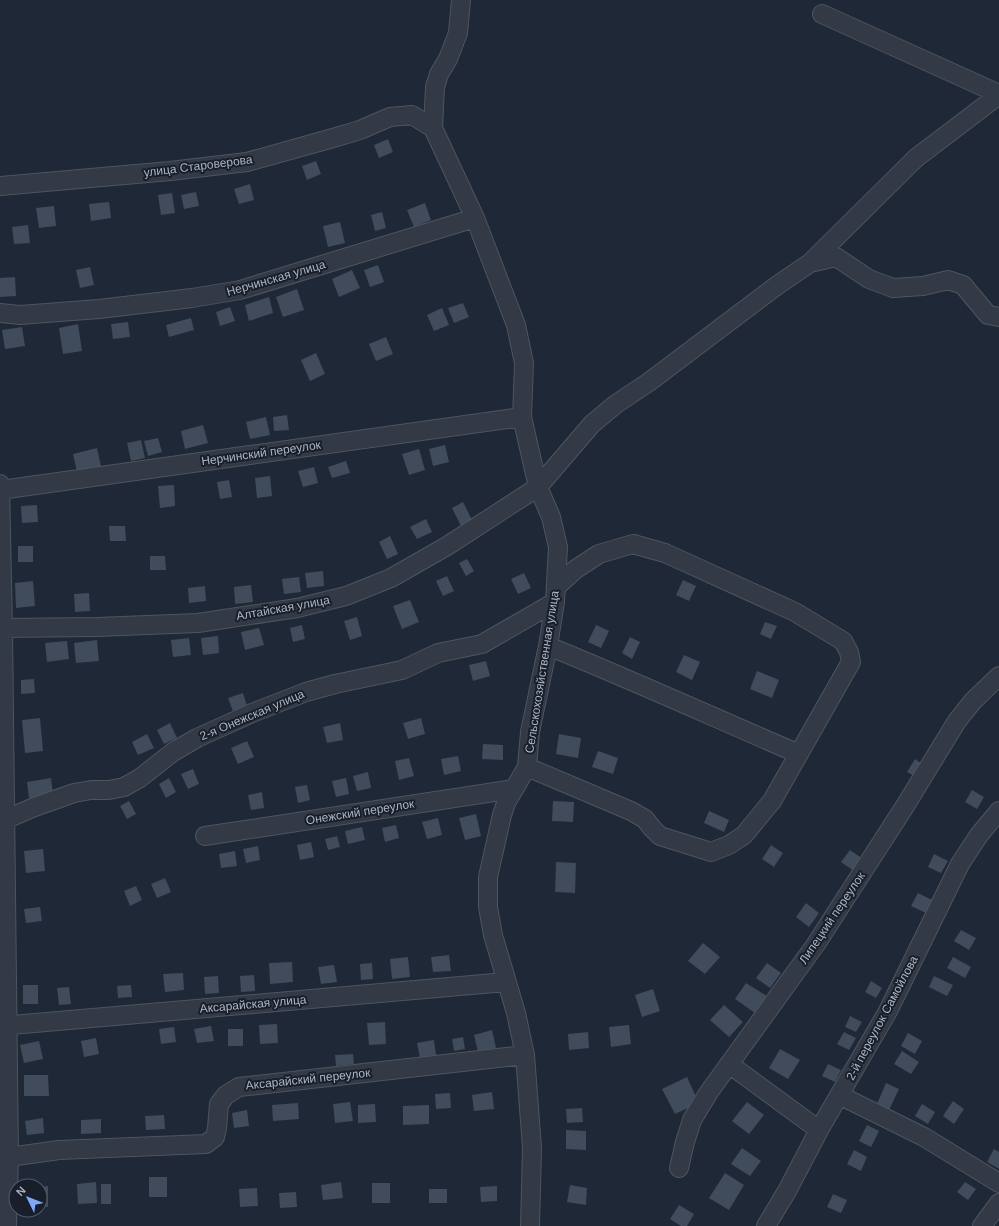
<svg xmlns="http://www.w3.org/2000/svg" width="999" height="1226" font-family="Helvetica,sans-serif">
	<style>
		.building { fill: #404b5b }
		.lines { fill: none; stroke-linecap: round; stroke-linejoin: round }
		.minor-casing { stroke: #4d5561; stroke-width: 20 }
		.minor { stroke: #333a46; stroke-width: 18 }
		.labels { text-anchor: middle; stroke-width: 4; stroke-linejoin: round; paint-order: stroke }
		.street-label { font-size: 12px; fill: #adb5c3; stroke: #181f2b }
	</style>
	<rect width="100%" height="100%" fill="#1f2836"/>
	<path class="building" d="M388,139L393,152L379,158L374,145Z
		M316,161L321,174L307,180L302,166Z
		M250,184L254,200L239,204L234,189Z
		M196,192L199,206L184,209L181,195Z
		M172,193L175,213L161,215L158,195Z
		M109,202L111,218L91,221L89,204Z
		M425,203L431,220L414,227L407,210Z
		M54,206L56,226L39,228L36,208Z
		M382,212L386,228L375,231L371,215Z
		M340,222L345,243L328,247L323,226Z
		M28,225L30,243L14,244L12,227Z
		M378,265L384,282L370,287L364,270Z
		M90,267L94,285L80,288L76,270Z
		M352,270L360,288L339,297L332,279Z
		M15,277L16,296L0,297V278Z
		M297,289L304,310L283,317L276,297Z
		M269,297L273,313L249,321L245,305Z
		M463,303L469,317L454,323L448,308Z
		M230,307L235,321L220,326L216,312Z
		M442,308L449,325L434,331L427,315Z
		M191,318L194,330L169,337L166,325Z
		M128,322L130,337L113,339L111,324Z
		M78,324L82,351L63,354L59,328Z
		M22,327L25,346L5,349L2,330Z
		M386,337L393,354L376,361L369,344Z
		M316,353L325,374L310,381L301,360Z
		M287,415L289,430L274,431L273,417Z
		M266,417L270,435L250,439L246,422Z
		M203,425L208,443L185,449L181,431Z
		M158,438L162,452L148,456L144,441Z
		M141,440L145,458L131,461L127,443Z
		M445,445L449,462L433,466L429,449Z
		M97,448L101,466L77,472L73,454Z
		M419,449L425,470L409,475L402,454Z
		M346,461L350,473L332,478L328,467Z
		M314,467L318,483L303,487L298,471Z
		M270,476L272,496L257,498L255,478Z
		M229,480L232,497L220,499L217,482Z
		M174,485L175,506L160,508L158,486Z
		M463,502L472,520L461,526L452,508Z
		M37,505L38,522L22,523L21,506Z
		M426,519L432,532L417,539L410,527Z
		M109,526H125L126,541H110Z
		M390,536L398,554L387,559L379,542Z
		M18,546H33V562H18Z
		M150,556H165L166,570H150Z
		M467,559L474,571L466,576L459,563Z
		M323,571L324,586L307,588L305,573Z
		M524,573L531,588L518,594L511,579Z
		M447,576L454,591L443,596L436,581Z
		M299,577L301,592L284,594L282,579Z
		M683,580L696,586L689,601L676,595Z
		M33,581L35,606L16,608L15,583Z
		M251,585L253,602L235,604L234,587Z
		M205,586L206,601L189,603L188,588Z
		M89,593L90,611L75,612L74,594Z
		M410,600L419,622L402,629L393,606Z
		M357,617L362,636L350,640L344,621Z
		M765,622L777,626L771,639L760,634Z
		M302,625L305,639L293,642L290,628Z
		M596,625L609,631L601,648L588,642Z
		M259,628L264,645L245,650L241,632Z
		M218,636L219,653L203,655L201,638Z
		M630,637L640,642L632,659L622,653Z
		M189,638L191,655L173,657L171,640Z
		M97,640L99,661L76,663L74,643Z
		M67,641L69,659L47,662L45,643Z
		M684,655L700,662L692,680L676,672Z
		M486,661L490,676L473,681L469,665Z
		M757,671L779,680L772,698L750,689Z
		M34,679L35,693L21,694V680Z
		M243,693L248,709L234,714L228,698Z
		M40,718L43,751L25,753L22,720Z
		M421,718L425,734L408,739L403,723Z
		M170,723L177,738L164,744L157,730Z
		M340,723L343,740L327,743L323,727Z
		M147,734L154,748L138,755L132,742Z
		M559,734L581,738L578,758L556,754Z
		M247,741L254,757L238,764L231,748Z
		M483,744L503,745V760L482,759Z
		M598,751L618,758L613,774L592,767Z
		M458,756L461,771L444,775L441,759Z
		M409,758L414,776L399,780L395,761Z
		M915,759L925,766L918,778L907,772Z
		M193,769L199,784L188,789L181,774Z
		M368,772L371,788L357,791L353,776Z
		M51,778L53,794L29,798L27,782Z
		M169,778L176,792L166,798L159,784Z
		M346,778L349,794L336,797L332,781Z
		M307,785L310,800L298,803L295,787Z
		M972,790L984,797L977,809L965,802Z
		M262,792L264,808L251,810L248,795Z
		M129,801L136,814L127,819L120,806Z
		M553,801L574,802L573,822L552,821Z
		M709,811L729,820L724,832L704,823Z
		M476,814L481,836L465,840L459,818Z
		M438,818L442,835L427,839L422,822Z
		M396,825L399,838L385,842L382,828Z
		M362,827L365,840L348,844L345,831Z
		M337,836L340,847L328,850L325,839Z
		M311,842L314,857L300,860L297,845Z
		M771,845L783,853L774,867L762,859Z
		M258,846L260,860L246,863L243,849Z
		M43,849L45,871L26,873L24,851Z
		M850,850L863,859L854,871L841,862Z
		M235,851L237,866L221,868L219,854Z
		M934,854L948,861L941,873L928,867Z
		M556,862L576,863L575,893L555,892Z
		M165,878L171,892L157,898L151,884Z
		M136,886L142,900L130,906L124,891Z
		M918,893L932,900L926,913L911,906Z
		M806,903L819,913L809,927L796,917Z
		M40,907L42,921L26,923L24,909Z
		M961,930L976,938L969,950L954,941Z
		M703,943L720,957L705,974L688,961Z
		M449,955L451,971L433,972L431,957Z
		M408,957L410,977L392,979L390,959Z
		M953,957L971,967L965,978L947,968Z
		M292,962L293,982L270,984L269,963Z
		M372,963L373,979L361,980L360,964Z
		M767,963L781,973L770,988L756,978Z
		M334,965L337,982L321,984L318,967Z
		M183,973L184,990L165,992L163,974Z
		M254,975L255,991L241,992L240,976Z
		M218,976L219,993L205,994L204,977Z
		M934,976L953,985L947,996L929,987Z
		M871,981L882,988L876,998L865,992Z
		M746,983L767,996L755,1013L735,999Z
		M23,985H38V1004H23Z
		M131,985L132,997L118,998L117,986Z
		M69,987L71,1004L59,1005L57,988Z
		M653,989L660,1011L642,1017L635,995Z
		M724,1005L743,1022L729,1037L710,1020Z
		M850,1016L862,1022L856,1032L845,1027Z
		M385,1022L386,1044L369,1045L367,1023Z
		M277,1024L278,1043L260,1044L259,1025Z
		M629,1025L631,1044L611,1047L609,1027Z
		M211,1026L214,1041L197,1043L194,1029Z
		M174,1027L176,1042L161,1044L159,1029Z
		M228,1029H243V1046H228Z
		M492,1030L496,1048L478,1052L474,1035Z
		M588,1032L589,1048L569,1050L568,1034Z
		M844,1032L856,1038L849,1050L837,1044Z
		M908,1033L922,1041L915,1054L901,1046Z
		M463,1037L465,1049L454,1051L452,1039Z
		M96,1038L99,1054L84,1057L81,1041Z
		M434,1040L436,1055L420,1058L417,1043Z
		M39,1041L43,1059L24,1063L20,1045Z
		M780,1049L800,1060L788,1079L769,1068Z
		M902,1051L919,1062L911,1074L894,1064Z
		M353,1054L354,1064L336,1066L335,1055Z
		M828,1064L841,1070L835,1082L822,1076Z
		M24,1075H48L49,1096H24Z
		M687,1077L699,1103L675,1114L662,1089Z
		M886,1083L899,1089L889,1110L877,1104Z
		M492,1092L494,1109L474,1111L472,1095Z
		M450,1093L451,1108L436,1109L435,1094Z
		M953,1101L964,1109L954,1124L943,1116Z
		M350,1102L353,1121L335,1123L333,1104Z
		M747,1102L764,1115L749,1134L732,1121Z
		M298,1103L299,1119L273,1121L272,1105Z
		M375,1104L376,1122L358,1123V1105Z
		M922,1104L935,1112L928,1124L915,1116Z
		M429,1105V1124L403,1125V1106Z
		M582,1108L583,1122L567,1123L566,1109Z
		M247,1110L249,1126L234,1128L232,1113Z
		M164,1115L165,1129L146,1130L145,1116Z
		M43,1118L44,1133L27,1135L25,1121Z
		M101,1119V1133L81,1134V1120Z
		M867,1125L879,1131L871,1147L859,1141Z
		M566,1130L586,1131V1150L566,1149Z
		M742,1148L761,1161L750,1176L731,1164Z
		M994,1149L999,1152V1169L987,1162Z
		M854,1150L867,1157L861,1171L847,1164Z
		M725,1173L744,1185L729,1210L709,1198Z
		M149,1177H167V1197H149Z
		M96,1182L97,1203L78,1204L77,1184Z
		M341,1182L343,1198L323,1200L321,1185Z
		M965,1182L976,1189L968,1200L957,1192Z
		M372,1183H390V1203H372Z
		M101,1184H111V1204H101Z
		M570,1185L587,1188L586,1205L567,1202Z
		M48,1186V1207H40V1187Z
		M497,1186V1201L481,1202L480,1187Z
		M257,1188L258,1206L240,1207L239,1189Z
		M429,1189H447V1203H429Z
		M296,1192L297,1207L280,1208L279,1193Z
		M833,1194L847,1200L841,1213L827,1207Z
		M679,1205L694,1214L687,1226H681L670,1219Z"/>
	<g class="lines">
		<g class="minor-casing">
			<path id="minor" d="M461,0L458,33L448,59L439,74L435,87L433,128L475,218L516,325L524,363L522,417L538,487L551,517L558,547L555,602L548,646L530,732L527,767L506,803L502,815L488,877V907L493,935L516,1013L525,1055L532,1148L530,1226
				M822,14L999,94
				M0,186L170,171L247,162L333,138L360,130L390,117L412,115L433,128
				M810,263L836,257L869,279L893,288L923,286L948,280L963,285L988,315L999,317
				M0,313L20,315L99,309L192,298L240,290L475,218
				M0,484L3,628L9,1157L7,1226
				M0,490L522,417
				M0,628L97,627L198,623L297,608L346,596L391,578L447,546L538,487L592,424L616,404L649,382L779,284L810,263L916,158L999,95
				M548,646C632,680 715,718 799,754
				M527,767L631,811L645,819L652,828L660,836L711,852L729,845L744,835L772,801L851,662L849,652L843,641L795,612L665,553L633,544L599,554L576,569L556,587
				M0,822L32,808L74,793L91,790H109L124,787L140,778L173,752L197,738L252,713L306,692L335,684L402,670L438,653L482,644L555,602
				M205,836L514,789
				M0,1026L506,982
				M729,1064L819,1130
				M839,1095L924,1137L999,1183
				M9,1157L59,1150L206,1144L215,1137L217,1128L219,1104L226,1095L239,1087L525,1055
				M679,1168L685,1142L692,1120L709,1092L816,944L905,806L957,721L973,701L999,676
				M766,1226L787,1191L819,1130L888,1011L960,864L979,835L999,811
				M982,1226L999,1203"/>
		</g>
		<use href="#minor" class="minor"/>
	</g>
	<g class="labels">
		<g class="street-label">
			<text transform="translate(198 166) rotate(-7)" y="4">улица Староверова</text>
			<text transform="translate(276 278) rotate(-16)" y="4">Нерчинская улица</text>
			<text transform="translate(261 453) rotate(-8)" y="4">Нерчинский переулок</text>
			<text transform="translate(283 608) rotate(-10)" y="4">Алтайская улица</text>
			<text transform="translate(542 672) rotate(-81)" y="4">Сельскохозяйственная улица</text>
			<text transform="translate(252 715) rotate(-23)" y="4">2-я Онежская улица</text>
			<text transform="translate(360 812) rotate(-9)" y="4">Онежский переулок</text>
			<text transform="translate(832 918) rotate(-56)" y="4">Липецкий переулок</text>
			<text transform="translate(253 1004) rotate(-5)" y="4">Аксарайская улица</text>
			<text transform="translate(882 1018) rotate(-62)" y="4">2-й переулок Самойлова</text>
			<text transform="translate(308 1079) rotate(-6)" y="4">Аксарайский переулок</text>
		</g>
	</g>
	<g transform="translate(28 1198) rotate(313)"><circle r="19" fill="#181f2b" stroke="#545b68"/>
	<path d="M0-3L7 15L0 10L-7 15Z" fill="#7fa9f6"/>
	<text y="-6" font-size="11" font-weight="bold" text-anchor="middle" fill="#adb5c3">N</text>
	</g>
</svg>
